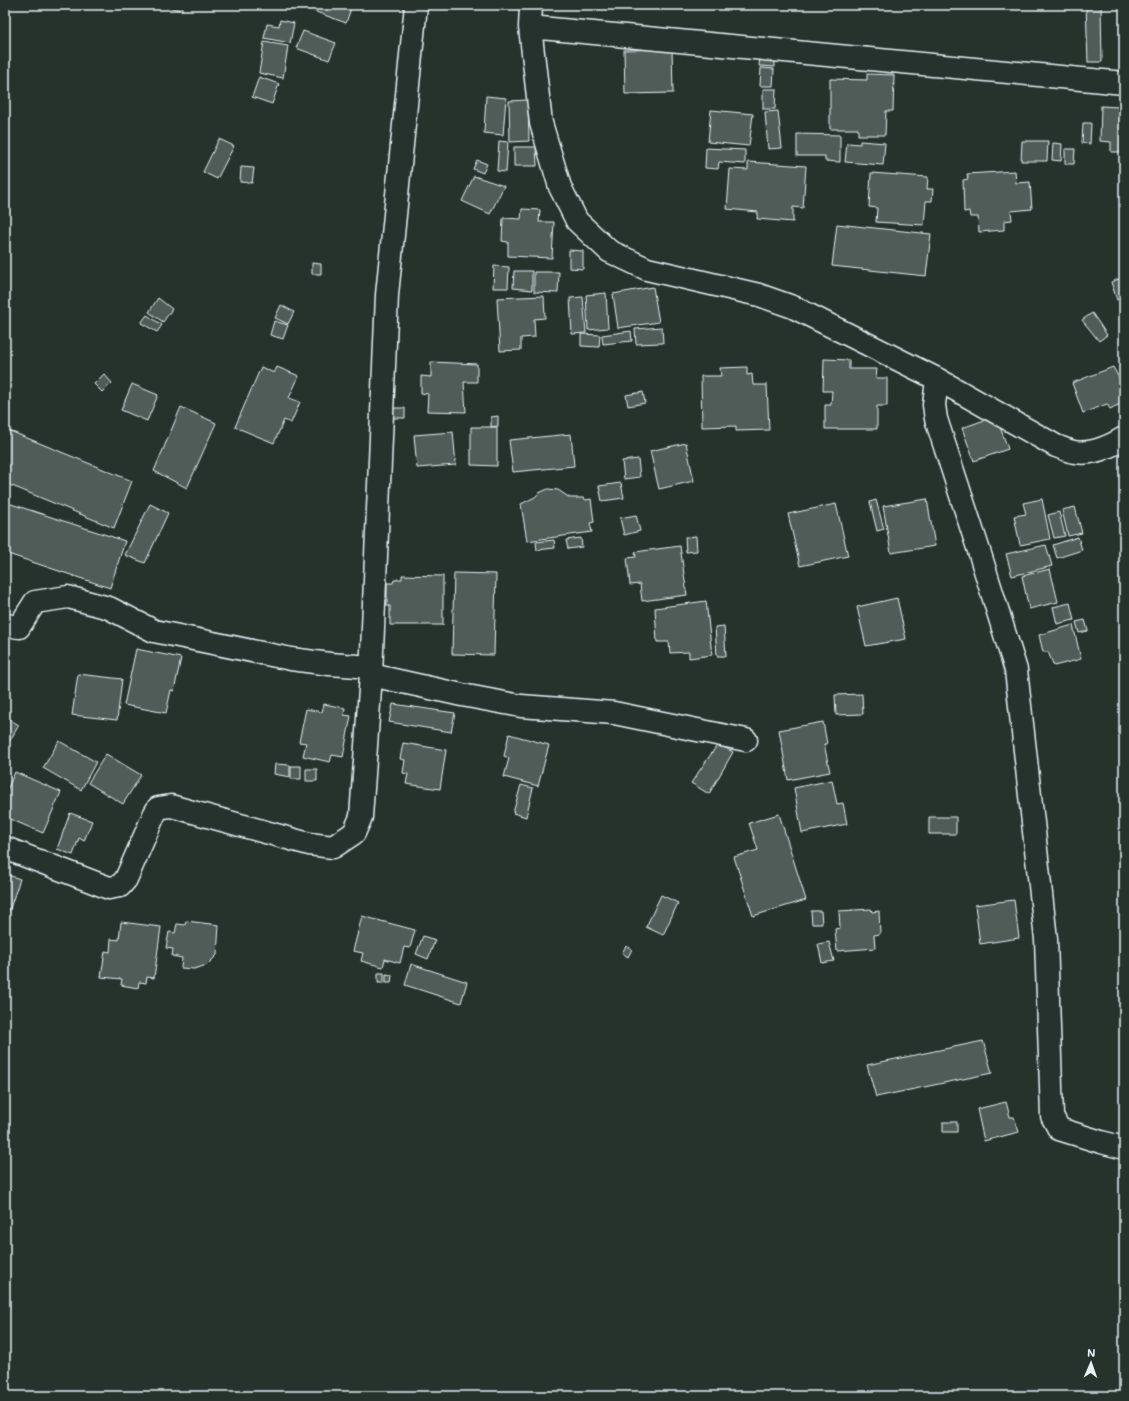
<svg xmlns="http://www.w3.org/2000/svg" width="1129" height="1401" font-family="Mali,sans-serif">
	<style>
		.building { fill: #505c59; stroke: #e8f1f8 }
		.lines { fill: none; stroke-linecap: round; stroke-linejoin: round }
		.street-casing { stroke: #e8f1f8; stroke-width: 25 }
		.street { stroke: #26332d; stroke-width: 22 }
	</style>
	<rect width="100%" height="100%" fill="#26332d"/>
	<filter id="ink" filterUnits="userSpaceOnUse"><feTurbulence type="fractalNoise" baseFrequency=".025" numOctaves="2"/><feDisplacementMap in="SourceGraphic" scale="8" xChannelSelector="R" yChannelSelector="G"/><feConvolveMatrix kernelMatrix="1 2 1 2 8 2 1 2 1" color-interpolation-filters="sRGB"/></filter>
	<g filter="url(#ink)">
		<path class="building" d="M166,5H183L182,10L166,7Z
			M310,5H352L346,23L308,9Z
			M1086,5H1101L1102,62H1088Z
			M280,20L294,23L290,43L264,38L267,24L279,26Z
			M303,31L336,43L329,60L296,48Z
			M264,42L288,46L283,78L259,73Z
			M672,49L673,93L625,94L624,50Z
			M760,57L775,58V67L759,66Z
			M761,68L774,69L773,86H760Z
			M867,74L894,75L893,111H886L885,135H858V129H830V79L867,80Z
			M259,77L279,84L272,104L252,97Z
			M763,89H776L775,109H763Z
			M486,96L506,98L503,135L484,133Z
			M528,100L529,141L510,142L509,101Z
			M1119,100H1124V154L1122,152H1111V142L1100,141L1101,106L1119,107Z
			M711,110L753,114L749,146L708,142Z
			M778,111L782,148L768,149L765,112Z
			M1083,123H1091L1090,144L1082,143Z
			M797,134L840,135V162L825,161V156H797Z
			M219,139L234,146L217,179L203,172Z
			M499,141L508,142L506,172L497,171Z
			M860,141L885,143L883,165L845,162L847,143L860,144Z
			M1022,141H1048L1047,161H1021Z
			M1053,143L1062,144L1061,161L1052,160Z
			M514,147H536L537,166H514Z
			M706,148L745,150V164L719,162L718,169L705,168Z
			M1065,149H1075L1074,164H1065Z
			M477,160L487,164L483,173L473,169Z
			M748,162L806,166L803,208L793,207V222L757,219L758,212L727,209L730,169L748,170Z
			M241,167L254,168L252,183L240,182Z
			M1015,171L1016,183L1030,182L1032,209L1011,211L1012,220L1004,221V230L979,232L978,217H970L969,211L964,212L963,180L968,179L967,174Z
			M871,173L928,177L927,189H933L932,201H926L924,225L876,222L877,208L869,207Z
			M474,176L504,186L490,214L462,201Z
			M522,209L540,210L539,222H554L552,258L508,256V242L502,241L503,218L521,219Z
			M837,224L931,234L926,276L832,266Z
			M569,250L583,251V269L569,268Z
			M312,263L321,264V274H312Z
			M494,266L509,267L508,288H493Z
			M514,271H532V290L513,288Z
			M534,272H559L558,293L534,292Z
			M1124,277V303L1121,299L1117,300L1111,282Z
			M653,287L659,322L618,328L613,294Z
			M606,293L608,328L588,330L586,295Z
			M544,296L545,318L534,319L535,337L521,338V350L500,351L497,298Z
			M583,297L586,333L572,334L570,298Z
			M158,298L172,309L163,322L149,312Z
			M281,305L294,312L288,324L275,318Z
			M1092,313L1107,335L1099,341L1082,320Z
			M147,315L162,325L157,332L141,323Z
			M274,321L288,325L283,339L270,335Z
			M662,327L663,343L636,344L635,329Z
			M631,331L632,341L603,344L602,335Z
			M581,334L600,335L599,347L581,346Z
			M824,359L849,360V369H877L876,378H887V406H877V429H825V405H831L832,391H823Z
			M431,362L477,364V382H464L466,412L427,411L428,394L421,393V376L431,377Z
			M261,367L274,373L277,367L299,376L289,398L300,402L291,423L284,420L274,443L235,427Z
			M747,367V375L752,374L753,385H767L769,430L736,431V426L702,427L701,376H721L720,368Z
			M1113,367L1124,387V402L1110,409L1107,404L1083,413L1072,383Z
			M104,374L112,383L102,392L94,384Z
			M132,384L158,395L147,421L121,410Z
			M643,392L645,403L628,406L626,395Z
			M181,407L216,423L187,488L154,471Z
			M391,408H405V418H390Z
			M498,416V426L491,427V417Z
			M996,416L1008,449L974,461L962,428Z
			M471,427H497V466L471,465Z
			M5,429L132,481L114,528L5,483Z
			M453,432L456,465L417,468L414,435Z
			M571,434L574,466L513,472L509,440Z
			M686,443L694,481L659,489L650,451Z
			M638,459L640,477L624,479L622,461Z
			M621,483L624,498L602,501L599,486Z
			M548,489L558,490L570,498H583L586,500L591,499L594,522L590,523L592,532L527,541L521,504L535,497L539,493Z
			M927,499L935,546L891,553L883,506Z
			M1042,499L1050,539L1020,545L1014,516L1026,514L1023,503Z
			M876,500L884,529L877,531L870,502Z
			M5,502L125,541L110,588L5,553Z
			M150,504L168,513L145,563L125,555Z
			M836,504L848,556L800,566L788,514Z
			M1075,507L1082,533L1068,536L1062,510Z
			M1059,512L1065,536L1054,538L1048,515Z
			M636,515L640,531L624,535L620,518Z
			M696,536L697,551L686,552L685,537Z
			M1078,537L1082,550L1057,558L1053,545Z
			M581,538L582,547L568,549L566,540Z
			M554,540L555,548L537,550L536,542Z
			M1046,545L1052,566L1012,576L1006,554Z
			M680,546L687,595L642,601L640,584L630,585L627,558L636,557L635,552Z
			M1050,569L1058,602L1029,609L1022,576Z
			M454,573L496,574L494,655L452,654Z
			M402,575L443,576V625H390V606H387V583H393L394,580H397V579H402Z
			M897,598L906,639L866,646L857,607Z
			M706,601L712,655L689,658V652L670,653L669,642H657L655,608Z
			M1070,603L1074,620L1057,624L1053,607Z
			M1085,620L1088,631L1079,633L1076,622Z
			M1073,625L1081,659L1054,666L1048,652H1043L1039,635Z
			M724,626L726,656H717L715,627Z
			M136,649L181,658L174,691L171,690L166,713L124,705Z
			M78,674L122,679L117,720L72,715Z
			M862,694L863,714L836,715L835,695Z
			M324,704L345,708L344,715L351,716L343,757L332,755L330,762L303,756L306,743L299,742L306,709L322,712Z
			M393,704L455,713L451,732L389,722Z
			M5,717L19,725L5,749Z
			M823,722L827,744H824L830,772L788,780L779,730Z
			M509,734L549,745L538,786L504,777L509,758L504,756Z
			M59,741L96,762L81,790L43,768Z
			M403,743L446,750L440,789L406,784L408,774L403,773L405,760L400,759Z
			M718,744L733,752L709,794L691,783Z
			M106,754L141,775L123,804L88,783Z
			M275,764L290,765V777L274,774Z
			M291,766H301V779H291Z
			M306,769H317V781H306Z
			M15,772L61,792L43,833L5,817V794Z
			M832,780L837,804L843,803L847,824L802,833L794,788Z
			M521,785L533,788L526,817L513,813Z
			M70,813L92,821L84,841L79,838L73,855L57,849Z
			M779,814L806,900L753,916L734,857L758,850L749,823Z
			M929,817H956V834H929Z
			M5,874L20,879L5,923Z
			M661,895L678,903L663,935L646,927Z
			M1014,900L1019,938L980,944L975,905Z
			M871,909L872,912L879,911L880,934L874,935L875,948L837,951L835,929L840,928L839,911Z
			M811,911H821L822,924H812Z
			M362,916L415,930L410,948L404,947L400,963L385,959L383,967L361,961L363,953L353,951Z
			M186,921L219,925L217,955L207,965L194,969L181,968L182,958L172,956L173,949L166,948L169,932L175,933L177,924L185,925Z
			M121,922L161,927L154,978L147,977L146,983L139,982L138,988L121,985L122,979L101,977L105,951L110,952L111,939L119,940Z
			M423,936L435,940L428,959L416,954Z
			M829,942L834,961L822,963L818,944Z
			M626,946L632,949L628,957L622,953Z
			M411,964L467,982L461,1003L405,985Z
			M378,973H384V983H378Z
			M386,974L392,975L391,983H386Z
			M983,1041L992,1073L876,1097L867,1065Z
			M1006,1102L1010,1117H1014L1019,1132L984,1141L977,1109Z
			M943,1122H957V1132H943Z"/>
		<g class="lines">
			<g class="street-casing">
				<path id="street" d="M531,5L530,27L541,123L560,187L577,221L609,251L647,269L759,295L793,307L937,379L1056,446C1062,448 1068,451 1074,452C1092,455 1109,447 1124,438
					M530,27L1124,83
					M937,379L934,405L936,419L980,554L1016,670L1046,939L1052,1116L1059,1129L1101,1142L1124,1148
					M5,625L19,627L35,602L68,597L109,608L154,631L291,659L330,664L371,667
					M371,675L462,695L521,706L614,713L746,740
					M5,848L109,888L120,886L126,879L154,815L158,808L171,806L309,844L333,847L354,833L361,817L371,675L387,295L416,5"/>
			</g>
			<use href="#street" class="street"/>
		</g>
	</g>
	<rect width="1129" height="1401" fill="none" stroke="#26332d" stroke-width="20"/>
	<rect x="10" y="10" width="1109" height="1381" fill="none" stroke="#e8f1f8" stroke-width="1.5" filter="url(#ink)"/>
	<g transform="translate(1091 1363) rotate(2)" stroke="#26332d" stroke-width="3" paint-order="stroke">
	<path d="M0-3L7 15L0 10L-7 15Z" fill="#e8f1f8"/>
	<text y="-6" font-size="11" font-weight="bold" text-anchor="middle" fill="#e8f1f8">N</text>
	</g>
</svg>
